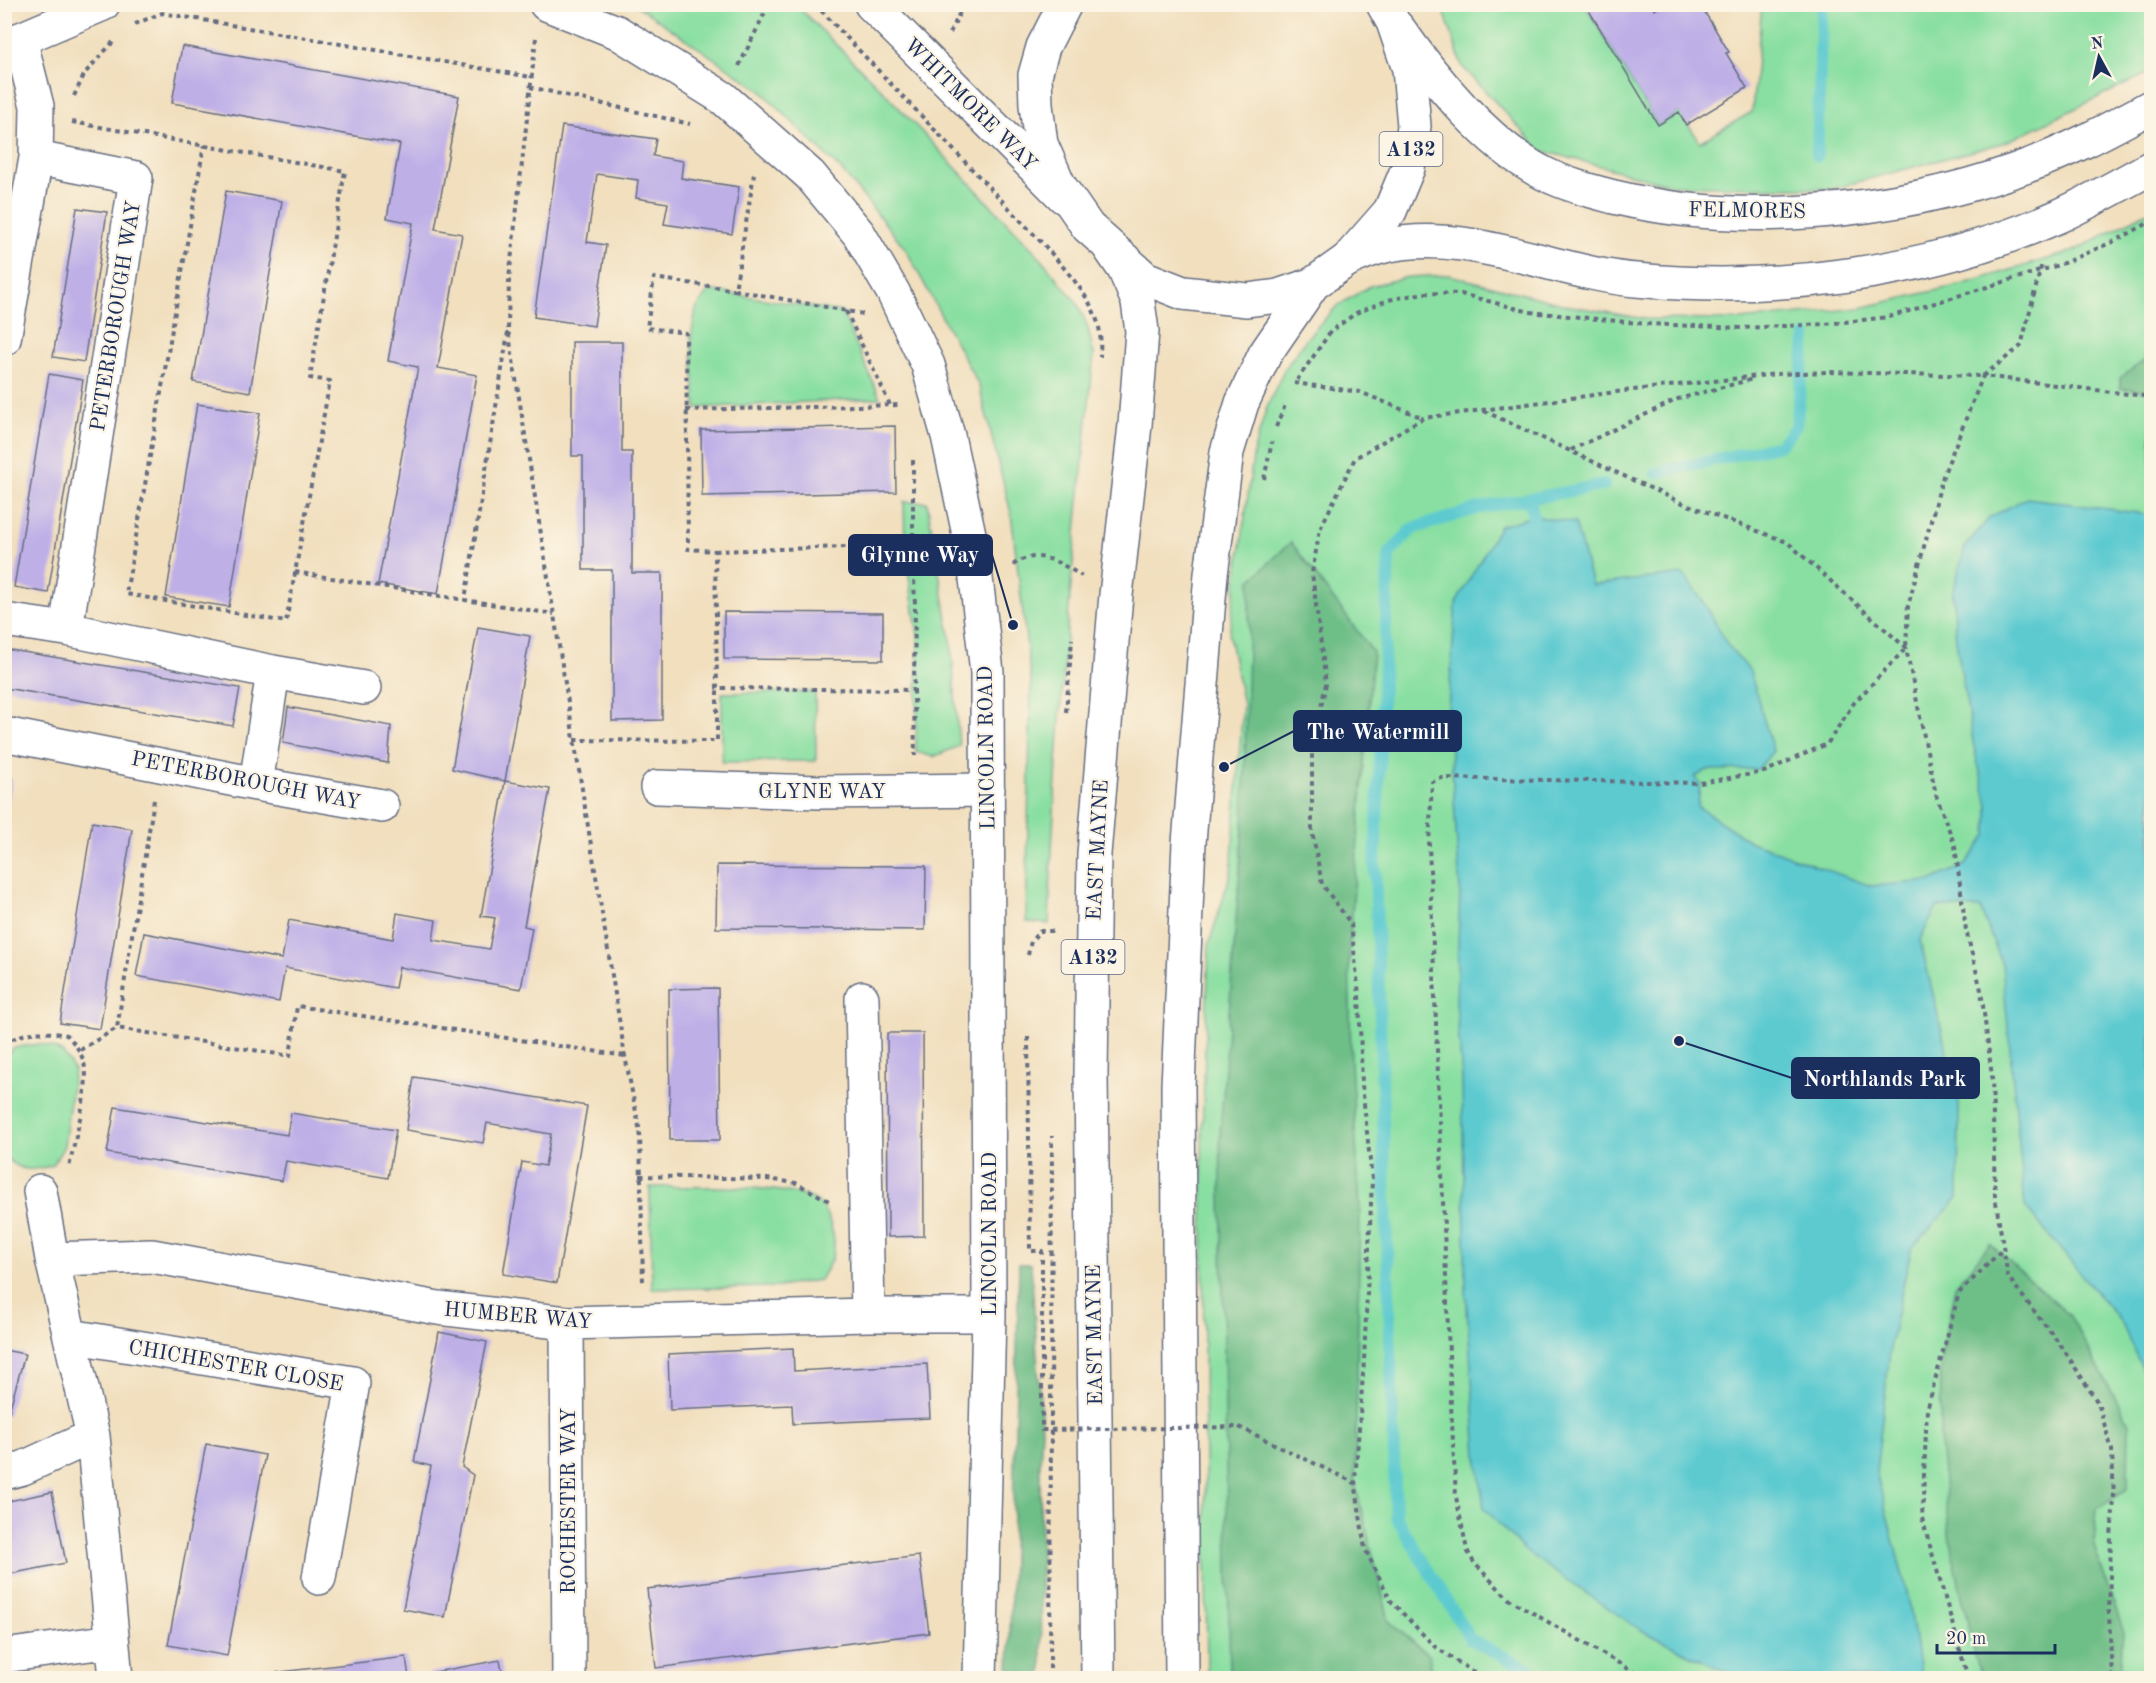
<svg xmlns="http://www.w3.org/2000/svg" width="2156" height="1683" font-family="'Old Standard TT',serif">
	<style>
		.green { fill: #89dfa1; stroke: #528780; stroke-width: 1.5 }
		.forest { fill: #6ebe87; stroke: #447672; stroke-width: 1.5 }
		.water { fill: #5dcad0; stroke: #3c7c97; stroke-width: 1.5 }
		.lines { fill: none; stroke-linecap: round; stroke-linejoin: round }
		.stream { stroke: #5dcad0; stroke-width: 12 }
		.building { fill: #beafe7 }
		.street-casing { stroke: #666d80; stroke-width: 36 }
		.secondary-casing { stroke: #666d80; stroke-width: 36 }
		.primary-casing { stroke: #666d80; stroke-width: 36 }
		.path { stroke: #666d80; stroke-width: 4; stroke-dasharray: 4.5 4.5; stroke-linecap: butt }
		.street { stroke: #fff; stroke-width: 33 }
		.secondary { stroke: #fff; stroke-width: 33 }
		.primary { stroke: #fff; stroke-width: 33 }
		.path-bridge { stroke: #666d80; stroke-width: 4; stroke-dasharray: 4.5 4.5; stroke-linecap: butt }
		.labels { text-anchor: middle; stroke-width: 4.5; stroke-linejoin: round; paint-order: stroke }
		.shield { fill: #fcf5e5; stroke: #5e6a86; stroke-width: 1.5 }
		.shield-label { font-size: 20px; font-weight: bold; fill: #1b2f5e }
		.street-label { font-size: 21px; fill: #1b2f5e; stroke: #fcf5e5 }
		.leader { fill: none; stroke: #1b2f5e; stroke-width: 2 }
		.callout-dot { fill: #1b2f5e; stroke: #fcf5e5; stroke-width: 2 }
		.callout { fill: #1b2f5e; stroke: #1b2f5e; stroke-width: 2 }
		.callout-label { font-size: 22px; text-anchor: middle; font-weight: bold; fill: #fff }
	</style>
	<rect width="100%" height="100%" fill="#fcf5e5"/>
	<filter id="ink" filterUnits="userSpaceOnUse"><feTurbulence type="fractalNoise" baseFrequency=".0167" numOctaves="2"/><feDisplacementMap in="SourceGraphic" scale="12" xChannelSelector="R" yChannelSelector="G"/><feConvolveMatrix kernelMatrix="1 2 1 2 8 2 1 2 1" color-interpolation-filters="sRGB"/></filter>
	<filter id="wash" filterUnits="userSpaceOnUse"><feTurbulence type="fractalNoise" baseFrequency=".008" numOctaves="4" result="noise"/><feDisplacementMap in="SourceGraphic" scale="24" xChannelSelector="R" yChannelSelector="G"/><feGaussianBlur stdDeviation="1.35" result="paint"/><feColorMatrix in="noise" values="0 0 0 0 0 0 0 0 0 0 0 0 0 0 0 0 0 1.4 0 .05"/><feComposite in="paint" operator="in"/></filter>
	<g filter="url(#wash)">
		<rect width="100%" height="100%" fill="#f1dfbe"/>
		<path class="green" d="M636,5H796L885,93L1038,255L1077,303L1087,325L1094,354C1074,544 1055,734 1049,924L1026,922L1031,681L1011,513L979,386L905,248L844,173L760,90Z
			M1442,5H1585L1658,125L1679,112L1700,142L1752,112L1762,5H2151V72L2006,142L1832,189L1671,185L1540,150L1462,66Z
			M2151,210V1678H1207L1202,1137L1209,944L1231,872L1243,704L1229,635L1254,450L1266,410L1284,370L1307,338L1337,306L1370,286L1408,277L1449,275L1566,305L1645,319L1740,320L1860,308L1964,284L2074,251Z
			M709,290L842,312L880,398L696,408L691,338L696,309Z
			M904,502H927L951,642L959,746L933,757L916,752L918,636L905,551Z
			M815,692L816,761L722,762V693Z
			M39,1044L52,1047L63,1053L74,1070L64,1146L53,1165C33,1171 20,1173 5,1156V1059L13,1048Z
			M650,1187C687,1187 790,1183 818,1202C825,1208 830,1221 832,1230C838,1250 831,1264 819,1280L779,1287L652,1289Z"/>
		<path class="forest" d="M2151,331V392L2120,388V378L2145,360L2149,352Z
			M1291,542L1373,652L1349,951L1351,1063L1360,1207L1355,1483L1389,1621L1429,1656L1434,1678H1230L1220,1134L1243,827L1250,581Z
			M1990,1244L2070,1316L2129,1423L2128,1489L2097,1509L2094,1546L2123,1630L2120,1678H1983L1975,1656L1950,1542L1940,1443L1941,1358L1955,1286Z
			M1019,1264H1031L1042,1430L1040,1465L1042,1678H1009Z"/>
		<path class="water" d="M2027,498L2151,515V1388L2121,1322L2025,1207L2002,964L1980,908L1937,907L1920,940L1959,1103L1958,1198L1911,1249L1891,1342L1876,1472L1909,1601L1921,1678H1738L1641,1630L1562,1577L1524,1550L1484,1508L1477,1456L1466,1293L1462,1077L1456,1002L1460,891L1448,709L1456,603L1500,526L1533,516L1575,523L1592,585L1683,574L1708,609L1727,644L1750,671L1773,751L1758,769L1707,770L1695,777L1700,783L1698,807L1751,842L1871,886L1930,881L1965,865L1987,835L1988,805L1974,747L1956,641L1953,591L1965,547L1990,517Z"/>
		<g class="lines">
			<path class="stream" d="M1817,156L1822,4
				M1656,473L1780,445L1796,426L1806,336
				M1530,499L1533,516
				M1544,1678L1470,1639L1396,1517L1375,865L1389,554L1412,529L1479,508L1604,485"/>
		</g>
		<g id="blocks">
			<path class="building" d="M1585,4H1652L1655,10L1664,4H1696L1698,8L1701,6L1729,52L1726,53L1747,88L1686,125L1679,112L1658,125Z
				M182,46L459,96L435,229L462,234L438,368L477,375L438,594L378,584L418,367L388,361L413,223L387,218L400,144L172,103Z
				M562,126L656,139L653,156L683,161L681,178L739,187L732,234L664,224L668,203L636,198L638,180L597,174L587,242L606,245L594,326L534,317Z
				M226,191L282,201L250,392L193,382Z
				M77,208L107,212L84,362L53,357Z
				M572,342H622V452H632V573H662V720L612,721V570H583V456H572Z
				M49,374L83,380L48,593L14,587Z
				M197,404L260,413L229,607L166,597Z
				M895,426L896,492L702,496L701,430Z
				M724,612L883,613V660L724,659Z
				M478,627L530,636L505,781L550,789L524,926L532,928L521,989L399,967L395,988L285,968L279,1002L136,976L144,933L282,959L289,920L393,939L397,913L436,920L433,940L489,949L495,918L481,916L505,781L452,769Z
				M5,649L240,688L233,726L5,688Z
				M288,707L391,726L388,763L283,743Z
				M4,778L12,779L6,817H4Z
				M92,822L132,829L100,1029L60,1023Z
				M717,865L926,866L925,930L716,928Z
				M718,988L720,1140H670L669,989Z
				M887,1033H923L924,1236L888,1237Z
				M414,1077L587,1106L557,1283L503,1274L522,1162L545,1166L551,1134L487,1123L483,1143L406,1130Z
				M115,1107L287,1135L291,1113L396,1130L388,1178L286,1161L282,1181L107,1153Z
				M439,1332L487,1342L462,1467L473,1475L445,1617L403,1609L431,1466L414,1462Z
				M793,1348L794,1371L927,1364L930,1418L793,1424L792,1405L670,1410L668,1354Z
				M4,1350L25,1354L8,1415L4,1414Z
				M206,1444L265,1455L227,1656L168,1645Z
				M52,1492L66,1563L4,1575V1502Z
				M919,1556L929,1633L656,1668L647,1589Z
				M406,1657L409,1678H238V1677Z
				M500,1660L503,1678H430L429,1673Z"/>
		</g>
	</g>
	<g filter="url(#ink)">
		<use href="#blocks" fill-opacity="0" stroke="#666d80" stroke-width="1.5"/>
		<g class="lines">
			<g class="street-casing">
				<path id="street" d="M546,4L617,32L723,98L810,175L859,234L893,292L928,365L948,436L973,553L987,672L989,1315L980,1678
					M1398,28C1435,80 1487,145 1545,174C1567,185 1591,191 1614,197C1740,228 1895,213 2016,170C2063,154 2108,130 2152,106
					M4,46L103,4
					M36,158L136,178L66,629
					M1347,260C1360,254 1372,249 1385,246C1466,227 1555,273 1636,280C1778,293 1928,274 2059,216C2091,201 2121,184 2152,167
					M4,339L36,158L37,106L20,39
					M4,620L66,629L273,672L364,688
					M4,734L256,784L382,806
					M256,784L273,672
					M657,787L819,792L988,790
					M862,998L868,1315
					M40,1191L52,1259L93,1436L116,1678
					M52,1259L152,1256L438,1308L567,1323L868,1315H989
					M567,1323L569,1678
					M70,1336L353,1383L319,1578
					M4,1473L23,1468L93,1436
					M4,1656L112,1641"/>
			</g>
			<g class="secondary-casing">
				<path id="secondary" d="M871,4L1064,197"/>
			</g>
			<g class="primary-casing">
				<path id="primary" d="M1065,4L1043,47L1035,75L1036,105L1041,144L1059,185L1088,227L1145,278L1183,293L1247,300L1278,296L1313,284L1347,260L1390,211L1408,168L1414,126L1409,69L1393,22L1383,4
					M1098,1678L1091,1076L1094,854L1116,595L1135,425L1142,331L1138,302L1132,287L1124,269L1109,247
					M1182,1678L1178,1086L1189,843L1211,574L1227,452L1242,403L1265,354L1313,284"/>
			</g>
			<path class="path" d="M815,4L1045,246C1066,271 1095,299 1100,333C1101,341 1100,349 1100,357
				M135,24L162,13L531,77
				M950,33L964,4
				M536,38L509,279L508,329L625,1056L640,1132L643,1284
				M739,66L769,4
				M530,87L690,124
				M74,96L85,73L113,42
				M72,122L345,171L310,378L330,381L286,622L126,594L204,145
				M754,174L735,290L863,314
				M846,311L890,405
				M508,332L465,600L554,614
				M1297,380L1331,331L1356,313L1388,300L1424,293L1461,294L1530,312L1647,324L1742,328L1825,324L1889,317L2059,265L2117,240L2152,221
				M1294,383L1360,392L1423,418
				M686,410L900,405
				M1484,411L1680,502L1787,542L1906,648L1936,795L1955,846L1966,930L1981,990L1992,1076L1995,1196L2008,1277L2064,1350L2098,1403L2112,1450L2114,1499L2111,1537L2109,1614L2112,1678
				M1276,427L1286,403
				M1571,450L1678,399L1753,379
				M913,460V545L929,546L933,550
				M1264,479L1272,442
				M715,551L913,545L915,606L914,690L717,688L715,551L688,549L686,333L647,328L654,278L735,290
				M1013,565C1037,547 1060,563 1082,576
				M295,572L465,600
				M914,690L915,756
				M1066,712L1072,639
				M574,740L717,741V688
				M154,800L117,1028L290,1056L297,1006L625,1056
				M1028,955L1031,941L1040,931H1055
				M4,1044C25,1030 43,1031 67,1035C76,1045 82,1053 85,1067C90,1086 73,1146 69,1168
				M80,1050L117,1028
				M640,1176L767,1179L796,1183L829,1201
				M1239,1427L1355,1483
				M1050,1678L1052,1136
				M1482,1678L1434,1646L1391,1601L1365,1549L1355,1481L1364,1361L1372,1180L1362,1085L1359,995L1351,924L1322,884L1312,831V748L1326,684L1312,573L1320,529L1355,458L1423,418L1616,392L1776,374L1828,372L1983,376L2021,346L2042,263
				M1644,1678L1509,1599L1474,1563L1467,1550L1456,1497L1451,1405L1429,845L1432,782L1442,778L1700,783L1764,772L1827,744L1854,703L1906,648L1908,606L1943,476L1983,376L2152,397
				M1968,1678L1922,1518L1927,1410L1959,1293L2003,1249"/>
			<use href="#street" class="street"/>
			<use href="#secondary" class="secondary"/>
			<use href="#primary" class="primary"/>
			<path class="path-bridge" d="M1028,1037L1030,1251H1042V1430L1239,1427"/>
		</g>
	</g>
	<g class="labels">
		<g class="shield">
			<rect x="1379.5" y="132" width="63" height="34" rx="4.5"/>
			<rect x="1061.5" y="940" width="63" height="34" rx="4.5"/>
		</g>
		<g class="shield-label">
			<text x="1411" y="156">A132</text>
			<text x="1093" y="964">A132</text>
		</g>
		<g class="street-label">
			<text transform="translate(971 104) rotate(45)" y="7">WHITMORE WAY</text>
			<text transform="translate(1747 210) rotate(1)" y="7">FELMORES</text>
			<text transform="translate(115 316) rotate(-81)" y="7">PETERBOROUGH WAY</text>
			<text transform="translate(986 748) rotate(-91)" y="7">LINCOLN ROAD</text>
			<text transform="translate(246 780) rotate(11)" y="7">PETERBOROUGH WAY</text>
			<text x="822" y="798">GLYNE WAY</text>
			<text transform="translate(1097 850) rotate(-87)" y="7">EAST MAYNE</text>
			<text transform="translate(989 1234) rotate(-90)" y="7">LINCOLN ROAD</text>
			<text transform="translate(518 1315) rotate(5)" y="7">HUMBER WAY</text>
			<text transform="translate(1094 1335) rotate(-91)" y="7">EAST MAYNE</text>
			<text transform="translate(236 1365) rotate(10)" y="7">CHICHESTER CLOSE</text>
			<text transform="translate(568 1501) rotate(-90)" y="7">ROCHESTER WAY</text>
		</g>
	</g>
	<path class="leader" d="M1013 625L992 555M1224 767L1294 731M1679 1041L1792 1078"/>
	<g class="callout-dot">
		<circle cx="1013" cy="625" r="6"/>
		<circle cx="1224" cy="767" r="6"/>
		<circle cx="1679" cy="1041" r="6"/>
	</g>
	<g class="callout">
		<rect x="849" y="535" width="143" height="40" rx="6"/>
		<rect x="1294" y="711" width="167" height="40" rx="6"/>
		<rect x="1792" y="1058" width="187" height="40" rx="6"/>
	</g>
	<g class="callout-label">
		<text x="920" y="562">Glynne Way</text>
		<text x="1378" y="739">The Watermill</text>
		<text x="1885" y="1086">Northlands Park</text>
	</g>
	<rect width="2156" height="1683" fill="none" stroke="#fcf5e5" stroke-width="24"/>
	<g transform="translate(2099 57) rotate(352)" stroke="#fcf5e5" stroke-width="4.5" paint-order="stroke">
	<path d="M0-4.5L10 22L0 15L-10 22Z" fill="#1b2f5e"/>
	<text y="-9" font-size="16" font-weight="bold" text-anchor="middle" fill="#1b2f5e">N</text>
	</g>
	<path d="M1937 1644v9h118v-9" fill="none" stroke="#1b2f5e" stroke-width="3"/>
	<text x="1946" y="1644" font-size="18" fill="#1b2f5e" stroke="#fcf5e5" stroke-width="4.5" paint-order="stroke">20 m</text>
</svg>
